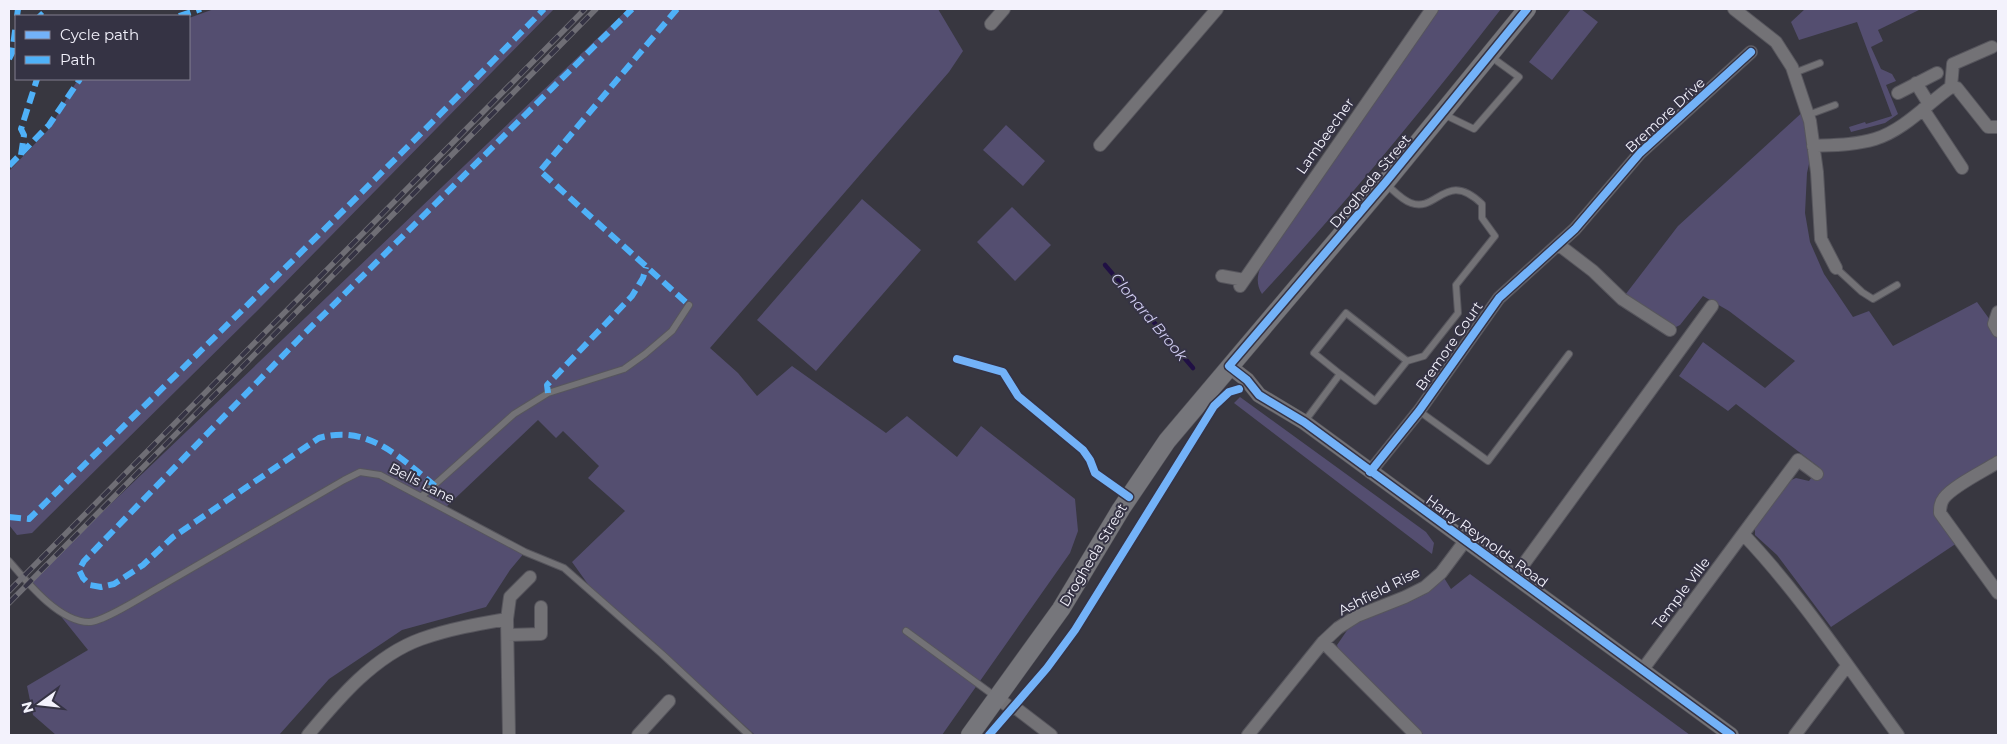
<svg xmlns="http://www.w3.org/2000/svg" width="2007" height="744" font-family="Montserrat,sans-serif">
	<style>
		.green { fill: #544e70 }
		.lines { fill: none; stroke-linecap: round; stroke-linejoin: round }
		.stream { stroke: #201044; stroke-width: 4.5 }
		.service-casing { stroke: #57565d; stroke-width: 8 }
		.minor-casing { stroke: #57565d; stroke-width: 14 }
		.tertiary-casing { stroke: #57565d; stroke-width: 16 }
		.secondary-casing { stroke: #57565d; stroke-width: 19 }
		.service { stroke: #737276; stroke-width: 6 }
		.minor { stroke: #737276; stroke-width: 12 }
		.tertiary { stroke: #737276; stroke-width: 15 }
		.secondary { stroke: #76767b; stroke-width: 18 }
		.rail-casing { stroke: #6f6e75; stroke-width: 5.5 }
		.rail { stroke: #353344; stroke-width: 4; stroke-dasharray: 11; stroke-linecap: butt }
		.quiet { stroke: #4fb1f8; stroke-width: 6; stroke-dasharray: 12 6; stroke-linecap: butt }
		.cycleway-casing { stroke: #353344; stroke-width: 11 }
		.cycleway { stroke: #73b2f8; stroke-width: 8 }
		.labels { text-anchor: middle; stroke-width: 4; stroke-linejoin: round; paint-order: stroke }
		.street-label { font-size: 14px; fill: #f3f2fc; stroke: #353344 }
		.water-label { font-size: 15px; font-style: italic; fill: #d1cdf2; stroke: #353344 }
	</style>
	<rect width="100%" height="100%" fill="#383740"/>
	<path class="green" d="M214,9H554L263,305L41,524L32,533L17,535L9,525V171L50,128L78,79H189V18Z
		M628,9H938L963,51L949,72L710,348L738,373L757,396L792,366L886,433L907,416L957,457L981,426L1075,499L1078,531L1070,553L942,735H755L590,587L572,562L625,511L588,478L599,466L563,431L556,438L538,420L445,508L525,552L510,570L486,607L402,630L329,679L279,735H56L33,715L27,686L88,650L55,609L26,585Z
		M1439,9H1501C1425,107 1346,203 1262,294C1256,285 1257,275 1261,266Z
		M1571,9H1581L1598,22L1552,80L1529,62Z
		M1805,9H1921L1878,30L1883,41L1871,47L1881,69L1892,74L1896,81L1886,85L1898,114L1885,123L1851,132L1849,127L1865,122L1866,124L1892,116L1857,22L1799,40L1791,22Z
		M1806,109L1813,146L1807,173L1805,213L1810,242L1824,274L1853,317L1869,311L1893,346L1977,302L1998,331V462L1940,506L1960,541L1831,627L1777,555L1755,535V526L1789,481L1796,478L1809,481L1819,467L1736,404L1728,411L1679,376L1703,342L1765,388L1795,361L1729,311L1703,296L1680,325L1670,330L1622,299L1678,226Z
		M1006,125L1045,161L1023,186L983,150Z
		M862,199L921,250L816,371L757,320Z
		M1012,207L1051,245L1015,281L977,242Z
		M1240,397L1426,532L1434,543L1432,554L1234,403Z
		M1441,573L1451,589L1470,574L1690,735H1424L1339,651L1337,645L1357,616Z"/>
	<g class="lines">
		<path class="stream" d="M1105,265L1193,368"/>
		<g class="service-casing">
			<path id="service" d="M1794,73L1820,63
				M1443,114L1474,129L1519,77L1490,56
				M1808,115L1835,105
				M1386,184C1393,190 1402,200 1411,203C1437,213 1446,169 1482,204V218L1495,236L1456,285L1458,313L1424,356L1407,361
				M1836,268L1862,292L1873,299L1897,285
				M1419,411L1488,461L1569,354
				M1305,421L1340,374L1314,353L1346,313L1407,361L1375,401L1340,374
				M422,496L514,414L548,393L624,369L645,354L672,331L689,305
				M9,561C27,582 59,622 89,622C104,622 148,593 163,585C224,550 284,515 344,480L360,472L380,475L525,552L564,568L662,654L749,735
				M906,631L996,697"/>
		</g>
		<g class="minor-casing">
			<path id="minor" d="M1734,9L1776,42L1792,67L1810,121L1817,172L1821,239L1836,268
				M991,24L1004,9
				M1916,83L1929,104
				M1951,87L1953,64L1992,47
				M1898,93L1937,73
				M1923,109L1962,168
				M1100,145L1217,9
				M1813,146C1834,145 1855,145 1875,139C1904,130 1927,104 1951,87L1957,88L1988,127H1998
				M1559,245L1593,271L1622,299L1670,330
				M1222,276L1244,280
				M1240,286L1432,9
				M1998,312L1994,324L1998,331
				M1998,462C1984,471 1953,486 1944,498C1940,503 1940,508 1940,513L1998,593
				M1370,472L1419,411L1499,298L1575,229L1640,153L1751,52
				M1817,474L1798,460L1743,534C1801,595 1848,667 1898,735
				M1515,576L1712,306
				M508,635L541,634V607
				M1323,642L1416,735
				M1643,669L1743,534
				M997,698L1011,708L1017,709L1051,735
				M308,735C339,698 374,656 421,639C449,629 478,624 507,619
				M509,735L507,619L510,597L530,577
				M638,735L669,701
				M1248,735L1323,642L1338,628L1357,616L1405,597L1425,587L1441,573L1465,541
				M1795,735L1847,666"/>
		</g>
		<g class="tertiary-casing">
			<path id="tertiary" d="M1229,366L1247,380L1259,395L1304,422L1731,735"/>
		</g>
		<g class="secondary-casing">
			<path id="secondary" d="M970,735L1061,609L1121,509L1167,441L1385,183L1527,9"/>
		</g>
		<use href="#service" class="service"/>
		<use href="#minor" class="minor"/>
		<use href="#tertiary" class="tertiary"/>
		<use href="#secondary" class="secondary"/>
		<g class="rail-casing">
			<path id="rail" d="M9,591L585,9
				M9,603L596,9"/>
		</g>
		<use href="#rail" class="rail"/>
		<path class="quiet" d="M677,9L540,171L689,305
			M39,13L42,16
			M17,16L18,9
			M179,16L201,9
			M9,59L12,53L16,24
			M21,155L24,135L21,129L37,79
			M9,166L49,125L80,79
			M548,393L547,385L632,296L643,278L646,267
			M435,486C400,457 367,424 319,438L173,537L143,565L114,584L101,587L90,585L83,578L79,570L84,561L299,339L632,9
			M9,517L29,519C201,350 375,182 544,9"/>
		<g class="cycleway-casing">
			<path id="cycleway" d="M1527,9L1385,183L1229,366L1247,380L1259,395L1304,422L1731,735
				M957,359L1003,372L1018,396L1083,450L1090,460L1095,473L1129,497
				M1370,472L1419,411L1499,298L1575,229L1640,153L1751,52
				M989,735L1047,668L1075,630L1214,406L1229,392L1239,389"/>
		</g>
		<use href="#cycleway" class="cycleway"/>
	</g>
	<g class="labels">
		<g class="street-label">
			<text transform="translate(1665 115) rotate(-43)" y="5">Bremore Drive</text>
			<text transform="translate(1325 136) rotate(-55)" y="5">Lambeecher</text>
			<text transform="translate(1370 181) rotate(-50)" y="5">Drogheda Street</text>
			<text transform="translate(1449 346) rotate(-55)" y="5">Bremore Court</text>
			<text transform="translate(422 483) rotate(27)" y="5">Bells Lane</text>
			<text transform="translate(1487 541) rotate(36)" y="5">Harry Reynolds Road</text>
			<text transform="translate(1093 555) rotate(-59)" y="5">Drogheda Street</text>
			<text transform="translate(1379 591) rotate(-27)" y="5">Ashfield Rise</text>
			<text transform="translate(1681 593) rotate(-53)" y="5">Temple Ville</text>
		</g>
		<g class="water-label">
			<text transform="translate(1149 317) rotate(50)" y="5">Clonard Brook</text>
		</g>
	</g>
	<rect width="2007" height="744" fill="none" stroke="#f3f2fc" stroke-width="20"/>
	<rect x="15" y="15" width="175" height="65" fill="#353344" stroke="#817f8e"/>
	<rect x="25" y="31" width="25" height="8" fill="#73b2f8" stroke="#817f8e"/>
	<text x="60" y="40" font-size="15" fill="#f3f2fc">Cycle path</text>
	<rect x="25" y="56" width="25" height="8" fill="#4fb1f8" stroke="#817f8e"/>
	<text x="60" y="65" font-size="15" fill="#f3f2fc">Path</text>
	<g transform="translate(40 704) rotate(255)" stroke="#353344" stroke-width="4" paint-order="stroke">
	<path d="M0-4L9 19L0 12L-9 19Z" fill="#f3f2fc"/>
	<text y="-8" font-size="14" font-weight="bold" text-anchor="middle" fill="#f3f2fc">N</text>
	</g>
</svg>
